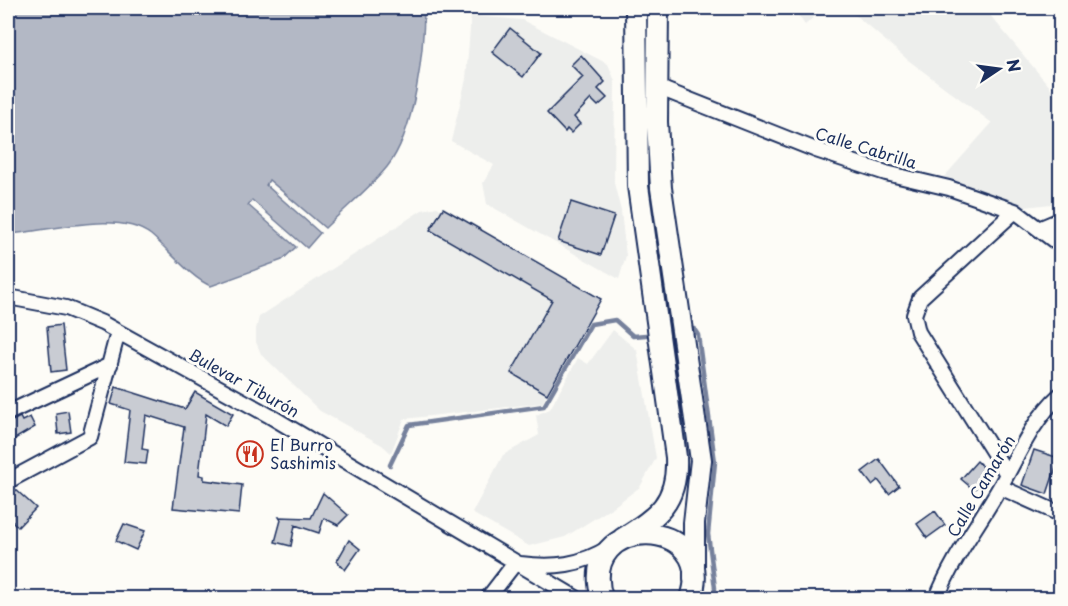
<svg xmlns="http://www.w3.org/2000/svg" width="1068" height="606" font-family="'Playpen Sans',sans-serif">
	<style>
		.built { fill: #edeeec }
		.water { fill: #b3b8c5; stroke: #76819c; stroke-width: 1.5 }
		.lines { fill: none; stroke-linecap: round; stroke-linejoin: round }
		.stream { stroke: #76819c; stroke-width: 4.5 }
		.building { fill: #c9ccd3; stroke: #1b2f5e; stroke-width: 1.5 }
		.street-casing { stroke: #1b2f5e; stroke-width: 18 }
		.secondary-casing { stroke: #1b2f5e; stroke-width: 24 }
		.street { stroke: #fdfcf7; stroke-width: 14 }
		.secondary { stroke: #fdfcf7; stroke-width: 20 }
		.labels { text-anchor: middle; stroke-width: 6; stroke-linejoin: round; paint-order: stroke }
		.street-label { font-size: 16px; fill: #1b2f5e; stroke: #fdfcf7 }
		.poi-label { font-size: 16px; fill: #1b2f5e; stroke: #fdfcf7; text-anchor: start }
	</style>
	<rect width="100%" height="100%" fill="#fdfcf7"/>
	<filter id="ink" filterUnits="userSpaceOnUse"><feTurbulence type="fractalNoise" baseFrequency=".0167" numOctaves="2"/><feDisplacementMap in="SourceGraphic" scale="12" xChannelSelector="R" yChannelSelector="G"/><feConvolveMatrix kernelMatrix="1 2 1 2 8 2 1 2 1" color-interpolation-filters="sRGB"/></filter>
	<g filter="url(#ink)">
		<path class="built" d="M793,8H824L805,25Z
			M847,8H984L1060,99V203L1025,207L944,177L992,123L908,60Z
			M471,16L522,20L608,64L615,81L614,183L621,211L626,256L619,279L487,204L483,183L494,165L451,141L466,79Z
			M437,207L601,299L542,403L404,419L391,453L382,445L320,411L261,354L256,342V329L259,317L422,210Z
			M613,330L637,350L656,458L640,487L613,507L565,537L529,546L472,513L503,455L539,435L536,415L550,409L578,358L588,364Z"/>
		<path class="water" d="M8,8H424C424,51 415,132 387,167C369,189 345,208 325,228L269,180L266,185L320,233L307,248L252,200L248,205L296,247L282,260L211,286C191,278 169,250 151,235C118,209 48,232 8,234Z"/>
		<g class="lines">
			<path class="stream" d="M694,329L698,335L715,462L708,534L715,588L714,598
				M390,465L409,425L544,406L591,324L615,320L633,336L646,335"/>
		</g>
		<path class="building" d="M510,28L541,53L523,77L492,52Z
			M581,55L605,82L598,89L607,98L598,106L591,99L574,117L580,124L571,133L567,129L565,132L547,113L583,77L571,65Z
			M571,202L614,216L601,255L558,241Z
			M443,208L601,299L547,394L511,373L552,300L430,230Z
			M61,325L66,370L51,372L47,327Z
			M116,387L185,409L195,392L233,414L226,426L206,414L199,475L204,476V480L242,485L239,514L173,508L184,427L146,415L142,449L148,450L146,464L124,462L130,410L111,404Z
			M68,411L71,432L58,434L56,413Z
			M20,417L22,421L30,417L35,427L8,443V423Z
			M1034,450L1059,458L1047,494L1022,485Z
			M879,459L899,486L889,494L878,480L872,485L862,472Z
			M977,461L989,473L974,490L961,479Z
			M14,488L36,508L18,527L8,517V490Z
			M323,493L348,515L338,525L324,518L319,533L295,525L291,546L275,542L281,520L279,517L311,518Z
			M935,511L945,525L927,538L917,524Z
			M124,524L145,531L136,550L116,541Z
			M349,540L360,549L345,570L337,561Z"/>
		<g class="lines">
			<g class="street-casing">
				<path id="street" d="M657,87L816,150L886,173L949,188L1015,211L1060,245
					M1041,228L1060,220
					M8,297L66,308L102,323L270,416L576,598
					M8,413L110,365
					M1007,474L918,332L914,315L920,298L1015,211
					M8,481L90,437L118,332
					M1000,487L1060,514
					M520,564C554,568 580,566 610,547
					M488,598L515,563
					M937,598C952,559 979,524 1000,487C1017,457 1034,418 1060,395"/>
			</g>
			<g class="secondary-casing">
				<path id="secondary" d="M658,8L657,122L661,188L701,460L694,523V580
					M622,539C658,516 678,503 676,457L638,186L636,8
					M602,598C576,511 719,515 691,598"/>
			</g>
			<use href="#street" class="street"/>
			<use href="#secondary" class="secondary"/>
		</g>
	</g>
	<defs>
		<g id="restaurant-ring" transform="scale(1.35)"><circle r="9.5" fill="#fdfcf7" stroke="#c8321e" stroke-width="1.5"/><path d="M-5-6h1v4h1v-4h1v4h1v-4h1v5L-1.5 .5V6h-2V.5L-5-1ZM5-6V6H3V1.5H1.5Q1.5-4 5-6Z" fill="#c8321e"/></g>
	</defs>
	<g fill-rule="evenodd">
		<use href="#restaurant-ring" x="250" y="454"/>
	</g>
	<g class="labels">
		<g class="street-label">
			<text transform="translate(866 148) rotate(17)" y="6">Calle Cabrilla</text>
			<text transform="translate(244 383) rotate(29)" y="6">Bulevar Tiburón</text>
			<text transform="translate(981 486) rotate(-59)" y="6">Calle Camarón</text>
		</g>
		<g class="poi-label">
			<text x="270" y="451">El Burro<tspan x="270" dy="18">Sashimis</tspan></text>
		</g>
	</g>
	<rect width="1068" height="606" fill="none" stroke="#fdfcf7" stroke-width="30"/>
	<rect x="15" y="15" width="1038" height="576" fill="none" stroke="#1b2f5e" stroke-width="2" filter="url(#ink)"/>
	<g transform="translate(999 69) rotate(77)" stroke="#fdfcf7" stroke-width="4.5" paint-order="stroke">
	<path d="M0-4.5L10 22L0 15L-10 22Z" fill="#1b2f5e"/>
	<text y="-9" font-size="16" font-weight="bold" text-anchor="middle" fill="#1b2f5e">N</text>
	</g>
</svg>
